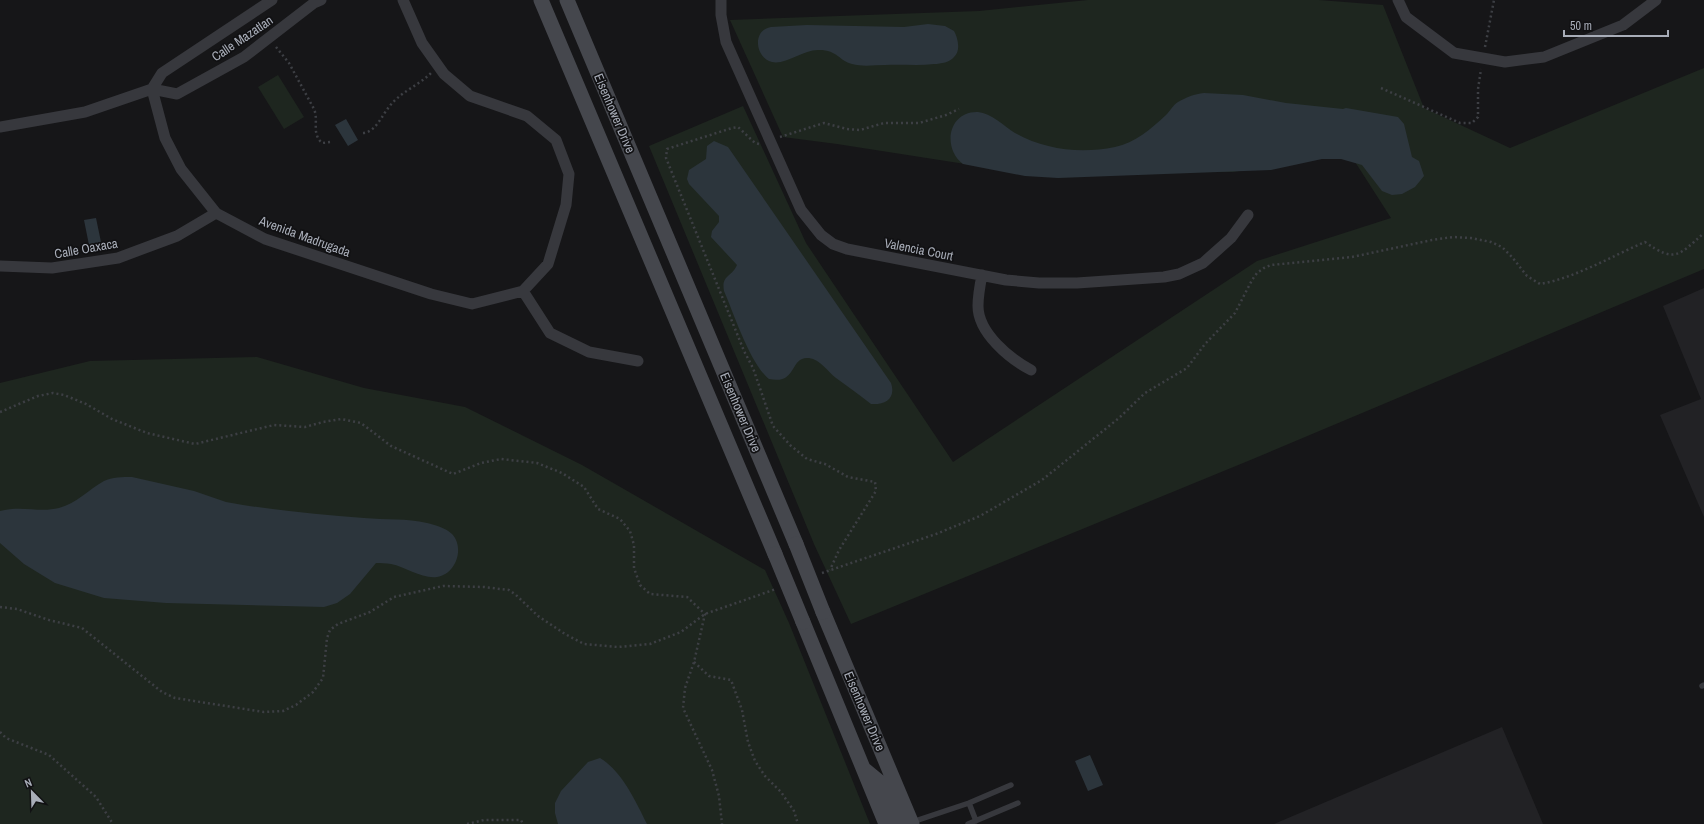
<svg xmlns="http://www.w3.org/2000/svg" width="1704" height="824" font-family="'Archivo Narrow',sans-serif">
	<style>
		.built { fill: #222225 }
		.green { fill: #1e261f }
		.water { fill: #2c353c }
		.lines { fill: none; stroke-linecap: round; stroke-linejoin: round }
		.path { stroke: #3d3f44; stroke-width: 2.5; stroke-dasharray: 2 3; stroke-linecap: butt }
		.service { stroke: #37383d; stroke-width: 5.5 }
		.minor { stroke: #37383d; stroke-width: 11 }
		.secondary { stroke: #45474d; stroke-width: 15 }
		.secondary-bridge { stroke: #45474d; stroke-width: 15 }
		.labels { text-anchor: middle; stroke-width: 3.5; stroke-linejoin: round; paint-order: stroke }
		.street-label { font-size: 13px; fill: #a8adb8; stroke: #111113 }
	</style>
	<rect width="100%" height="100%" fill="#161618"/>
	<path class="built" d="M1704,288V517L1660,415L1701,399L1663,306Z
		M1502,727L1543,824H1274Z"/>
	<path class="green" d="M1088,0H1319L1383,5L1424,108L1510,148L1704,68V269L1248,461L851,624L814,544L649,146L743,106L806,243L953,462L1257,261L1391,218L1350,154L1233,172L1022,173L837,144L783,137L730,20L979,11Z
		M278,75L304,117L284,129L258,87Z
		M257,357L364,388L465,407L582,465L765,570L789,623L870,824H0V383L90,361Z"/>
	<path class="water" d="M928,24L945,26L954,31C958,38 961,51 954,57C950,62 941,64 934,64C918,66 902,64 885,65C874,65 863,67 852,64C839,61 838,50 819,50C804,49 786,65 772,62C755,58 752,30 771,27L807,25L904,27Z
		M1204,93L1243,95L1286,103L1343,109L1346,108L1398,117L1404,124L1412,157L1419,161L1424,176L1415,187L1402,194L1392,195L1382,191L1362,165L1341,159H1322L1271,170L1058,178L1025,176L963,164C942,148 948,111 978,112C991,113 1004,126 1015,133C1045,150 1081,154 1115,147C1135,143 1151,129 1166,115C1170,111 1173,105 1178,102C1187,97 1194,94 1204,93Z
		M346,119L358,140L348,146L335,125Z
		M714,141L728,147L891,383C896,398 886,405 871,404C860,395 848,387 836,378C828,372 820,359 809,358C789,356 798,385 769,379C750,364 734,314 724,291C721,275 732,277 737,265L711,237L712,231L719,222V216L689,184L687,179L689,170L706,159L707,146Z
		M96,218L101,242L89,245L84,220Z
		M132,477L194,491L226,502L243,505C283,511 324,515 364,518C385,520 407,518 427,523C435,525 446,528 452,534C465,548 456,574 437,577C422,579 406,567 391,564C386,563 381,563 376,563L350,594L337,603L324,607L166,603L104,598L55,583L24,564L0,543V511C22,505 39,513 59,508C77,503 88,490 104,481C112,477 123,477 132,477Z
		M1090,755L1103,785L1088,791L1075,761Z
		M600,758C622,771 636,802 647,824H558L555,813V803L561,791L588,762Z"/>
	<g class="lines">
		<path class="path" d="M276,47L289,63L314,109C319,121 311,133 322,143L331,142
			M1485,47L1494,0
			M1381,88L1460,123H1472L1478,117V89L1481,69
			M363,133C376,132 382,115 389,107C400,92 418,86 431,73
			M780,137L824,123L847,129L860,130L884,123H919L946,115L959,109
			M759,144L755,143L738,127L732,128L667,149L666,158L744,351L753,368L773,426L790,445L807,459L825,464L848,477L875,482L876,491L839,550L830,570
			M0,412L38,396L53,393L64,395L86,404L112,419L147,433L195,444L274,425L305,427L323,422L341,419L361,423L391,446L453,474L481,463L501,459L537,463L562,473L584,487L598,509L620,519L630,531L634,545V568L640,585L650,594L687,597L705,614L694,662L685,688L683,708L712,770L719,796L722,824
			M822,573L936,534L980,516L1042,480L1119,418L1145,393L1187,368L1205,344L1235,313L1252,280L1257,273L1264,268L1271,265L1352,257L1432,240L1453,237L1471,238L1491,242L1502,247L1512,257L1527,276L1540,284C1575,278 1612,256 1645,242C1675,263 1678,256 1704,233
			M0,607L17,609L49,620L82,628L162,692L175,698L264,712L283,711L296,705L313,692L323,678L327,638L330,630L338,624L370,612L394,597L443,586L484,587L509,590L516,595L538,616L565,634L584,644L618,647L650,644L681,632L705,614L776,589
			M694,662L709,676L731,680L742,710L748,742L755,761L765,776L781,792L794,811L798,824
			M0,732L6,738L49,755L96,797L113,824
			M467,824L484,820H521L523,824"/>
		<path class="service" d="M1702,686L1704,685
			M969,803L976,821
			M912,822L969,803L1011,785
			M968,824L1018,803"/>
		<path class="minor" d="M403,0L422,43L444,74L470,96L527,116L556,140L569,174L566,205L548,264L523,291
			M721,0V15L726,42L801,210L821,235L833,244L847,249L1006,280L1039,283H1077L1164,277L1179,274L1203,263L1231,238L1248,215
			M1398,0L1406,17L1454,53L1505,62L1544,57L1623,25L1656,0
			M152,89L165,138L181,169L216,213L265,239L431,294L472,304L523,291
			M152,89L162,73L272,0
			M0,127L85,112L152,89L177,94L244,57L314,3L321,0
			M0,266L52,268L118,258L177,236L216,213
			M982,275C980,285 978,296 978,306C978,333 1010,359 1031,370
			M523,291L550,333L589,352L638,361"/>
		<path class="secondary" d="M541,0L775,554
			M567,0L796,544
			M823,612L912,824
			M803,622L886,824
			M865,770L882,784L900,824"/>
		<path class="secondary-bridge" d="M796,544L823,612
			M775,554L803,622"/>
	</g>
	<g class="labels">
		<g class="street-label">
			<text transform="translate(242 38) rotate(-34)" y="5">Calle Mazatlan</text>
			<text transform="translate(615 113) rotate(67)" y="5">Eisenhower Drive</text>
			<text transform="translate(305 236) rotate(20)" y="5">Avenida Madrugada</text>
			<text transform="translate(86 248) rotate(-10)" y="5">Calle Oaxaca</text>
			<text transform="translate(919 249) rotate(11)" y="5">Valencia Court</text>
			<text transform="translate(741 412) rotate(67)" y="5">Eisenhower Drive</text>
			<text transform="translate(865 711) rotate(67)" y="5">Eisenhower Drive</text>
		</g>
	</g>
	<g transform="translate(32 792) rotate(337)" stroke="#111113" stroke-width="3" paint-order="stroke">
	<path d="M0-3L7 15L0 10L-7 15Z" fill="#a8adb8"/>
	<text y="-6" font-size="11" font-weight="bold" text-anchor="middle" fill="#a8adb8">N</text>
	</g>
	<path d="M1564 30v6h104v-6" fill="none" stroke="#a8adb8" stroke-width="2"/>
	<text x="1570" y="30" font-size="12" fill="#a8adb8" stroke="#111113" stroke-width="3" paint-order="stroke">50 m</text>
</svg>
